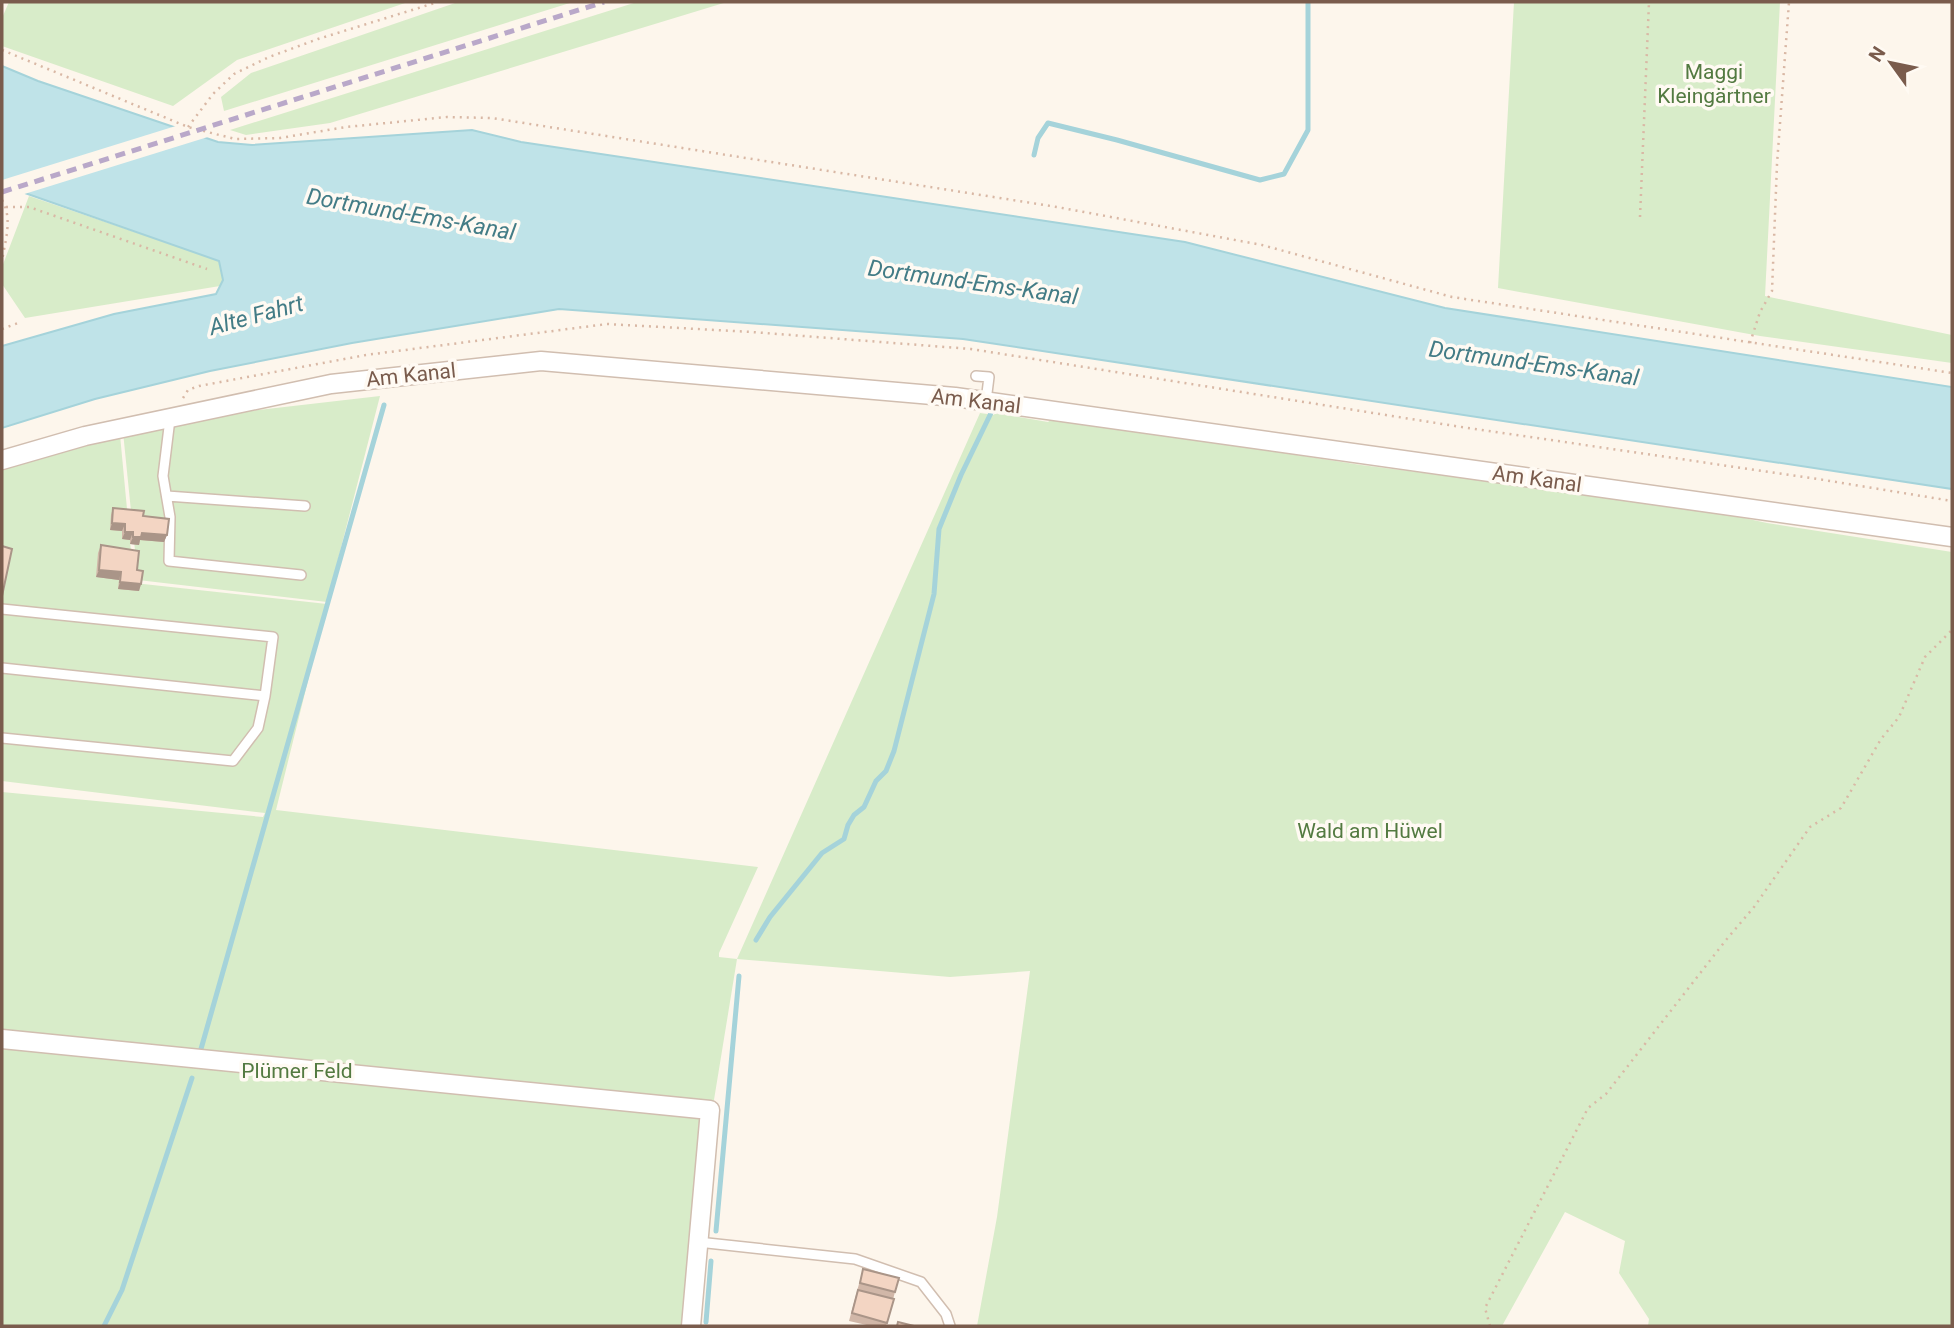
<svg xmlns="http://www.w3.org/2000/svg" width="1954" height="1328" font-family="Roboto,sans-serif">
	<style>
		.green { fill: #d8ecc9 }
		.water { fill: #bfe3e8; stroke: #a5d3da; stroke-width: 2 }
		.pier { fill: #fdf6ec }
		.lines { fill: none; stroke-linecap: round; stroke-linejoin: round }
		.stream { stroke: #a5d3da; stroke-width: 5 }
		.service-casing { stroke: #d1beb0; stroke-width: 12 }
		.minor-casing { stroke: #d1beb0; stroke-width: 21 }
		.path { stroke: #d9b8a5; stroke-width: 2.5; stroke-dasharray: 2 5; stroke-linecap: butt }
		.service { stroke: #fff; stroke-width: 9 }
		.minor { stroke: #fff; stroke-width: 18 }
		.rail { stroke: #b9a8c9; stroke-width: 5; stroke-dasharray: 10 7; stroke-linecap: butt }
		.wall { fill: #d1b7a8 }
		.shaded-wall { fill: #aa9588 }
		.building { fill: #f3d5c3; stroke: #aa9588; stroke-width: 2 }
		.labels { text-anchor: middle; stroke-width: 7; stroke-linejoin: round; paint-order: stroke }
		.park-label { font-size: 21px; fill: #537a41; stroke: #fffaf3 }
		.street-label { font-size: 21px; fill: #7a5c4d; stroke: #fffaf3 }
		.water-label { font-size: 23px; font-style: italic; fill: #437c86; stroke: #fffaf3 }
	</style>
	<rect width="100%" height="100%" fill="#fdf6ec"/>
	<path class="green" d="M9,2H408L237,60L173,106L2,46V18Z
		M458,2H573L224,111L221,97L251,73Z
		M637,2H727L330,123L246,135L230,130Z
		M1514,2H1780L1765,296L1952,335V363L1760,336L1498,288Z
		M29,196L220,261L223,280L220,286L25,318L2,284V267Z
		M380,396L327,602L138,580L123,432L181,419Z
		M980,413L994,415L995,413L1048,422L1054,417L1361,465L1693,507L1767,523L1952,552V1326H1648L1649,1319L1619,1273L1625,1241L1565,1212L1502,1326H977L997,1217L1030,971L950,977L737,959L713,1106L687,1326H2V792L263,817L265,813L2,781V462L120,435L134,583L327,604L276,810L758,867L719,953V957L737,959Z"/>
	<path class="water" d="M2,66L38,81L218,142L252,145L472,130L521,142L1185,242L1445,308L1952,387V489L963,339L559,309L352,343L210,371L95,399L2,428V346L114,314L216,294L223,280L219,261L2,185Z"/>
	<path class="pier" d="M179,125L211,136L18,196L2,189V180Z"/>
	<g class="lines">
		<path class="stream" d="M1034,155L1038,138L1048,123L1117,140L1260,180L1284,174L1308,130V2
			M756,940L770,917L822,853L844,839L848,825L854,815L864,807L876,781L886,771L894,751L934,594L939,529L961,475L991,413
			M201,1049L384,405
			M716,1231L739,976
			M706,1322L711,1261
			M104,1326L122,1290L192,1078"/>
		<g class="service-casing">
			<path id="service" d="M976,376L989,377L986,401
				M170,419L163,476L170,517L169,561L301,575
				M167,496L305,506
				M2,609L273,637L265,696L258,728L233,761L2,738
				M2,668L265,696
				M698,1242L855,1259L921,1282L946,1314L950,1326"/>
		</g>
		<g class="minor-casing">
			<path id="minor" d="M2,460L85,436L331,384L541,361L955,397L1952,537
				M2,1039L710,1110L691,1326"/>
		</g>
		<path class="path" d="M2,50L188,127L235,139L280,138L346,127L447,117L492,118L1057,207L1262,245L1452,297L1952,373
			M188,127L213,94L234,74L269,57L318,39L438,2
			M2,200C13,219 5,241 2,261
			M6,207H29L207,269
			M1640,217L1649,2
			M2,329L18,323
			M1750,343L1760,312L1772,291L1777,164L1789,2
			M183,398L188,390L199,386L366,355L607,324L752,332L971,349L1455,426L1824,480L1952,501
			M1490,1326L1485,1308L1588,1108L1606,1094L1726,940L1754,907L1810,827L1841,808L1881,739L1899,717L1925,657L1952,630"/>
		<use href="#service" class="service"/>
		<use href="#minor" class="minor"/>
		<path class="rail" d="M2,192L604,2"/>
	</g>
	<path class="wall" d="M113,508L143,516L167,535L164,542L140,540L139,545L130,544V540L122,539V531L110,530L111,515Z
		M101,545L141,584L139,591L118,589L119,580L96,577L98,553Z
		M863,1269L895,1292L886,1326H871L849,1321Z"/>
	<path class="shaded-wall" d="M112,523L125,524L122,531L110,530Z
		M125,532H133L130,540L122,539Z
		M142,533L167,535L164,542L140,540L139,545L130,544L133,537Z
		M99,570L121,572L119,580L96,577Z
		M120,582L141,584L139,591L118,589Z"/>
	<path class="building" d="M113,508L144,511L143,516L169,519L167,535L142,533L141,537H133V532H125V524L112,523Z
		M101,545L139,551L137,570L143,571L141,584L120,582L121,572L99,570Z
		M2,546L12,549L2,596Z
		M863,1269L899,1278L895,1292L860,1283Z
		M858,1290L894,1299L887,1323L852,1313Z
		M898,1322L914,1326H897Z"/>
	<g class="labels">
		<g class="park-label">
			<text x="1714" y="79">Maggi<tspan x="1714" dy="24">Kleingärtner</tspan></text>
			<text x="1370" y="838">Wald am Hüwel</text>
			<text x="297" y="1078">Plümer Feld</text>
		</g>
		<g class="street-label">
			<text transform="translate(411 375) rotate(-6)" y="7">Am Kanal</text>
			<text transform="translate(976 401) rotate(7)" y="7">Am Kanal</text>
			<text transform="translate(1537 479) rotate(8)" y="7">Am Kanal</text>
		</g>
		<g class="water-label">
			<text transform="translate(411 214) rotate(10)" y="8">Dortmund-Ems-Kanal</text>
			<text transform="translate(973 282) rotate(8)" y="8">Dortmund-Ems-Kanal</text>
			<text transform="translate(256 315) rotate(-15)" y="8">Alte Fahrt</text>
			<text transform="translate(1534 363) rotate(8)" y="8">Dortmund-Ems-Kanal</text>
		</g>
	</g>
	<rect width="1954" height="1328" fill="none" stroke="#7a5c4d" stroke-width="7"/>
	<g transform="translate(1891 63) rotate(303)" stroke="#fffaf3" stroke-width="5" paint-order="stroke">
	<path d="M0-5L12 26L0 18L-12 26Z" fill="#7a5c4d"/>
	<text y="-10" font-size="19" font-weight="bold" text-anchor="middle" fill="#7a5c4d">N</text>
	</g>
</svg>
